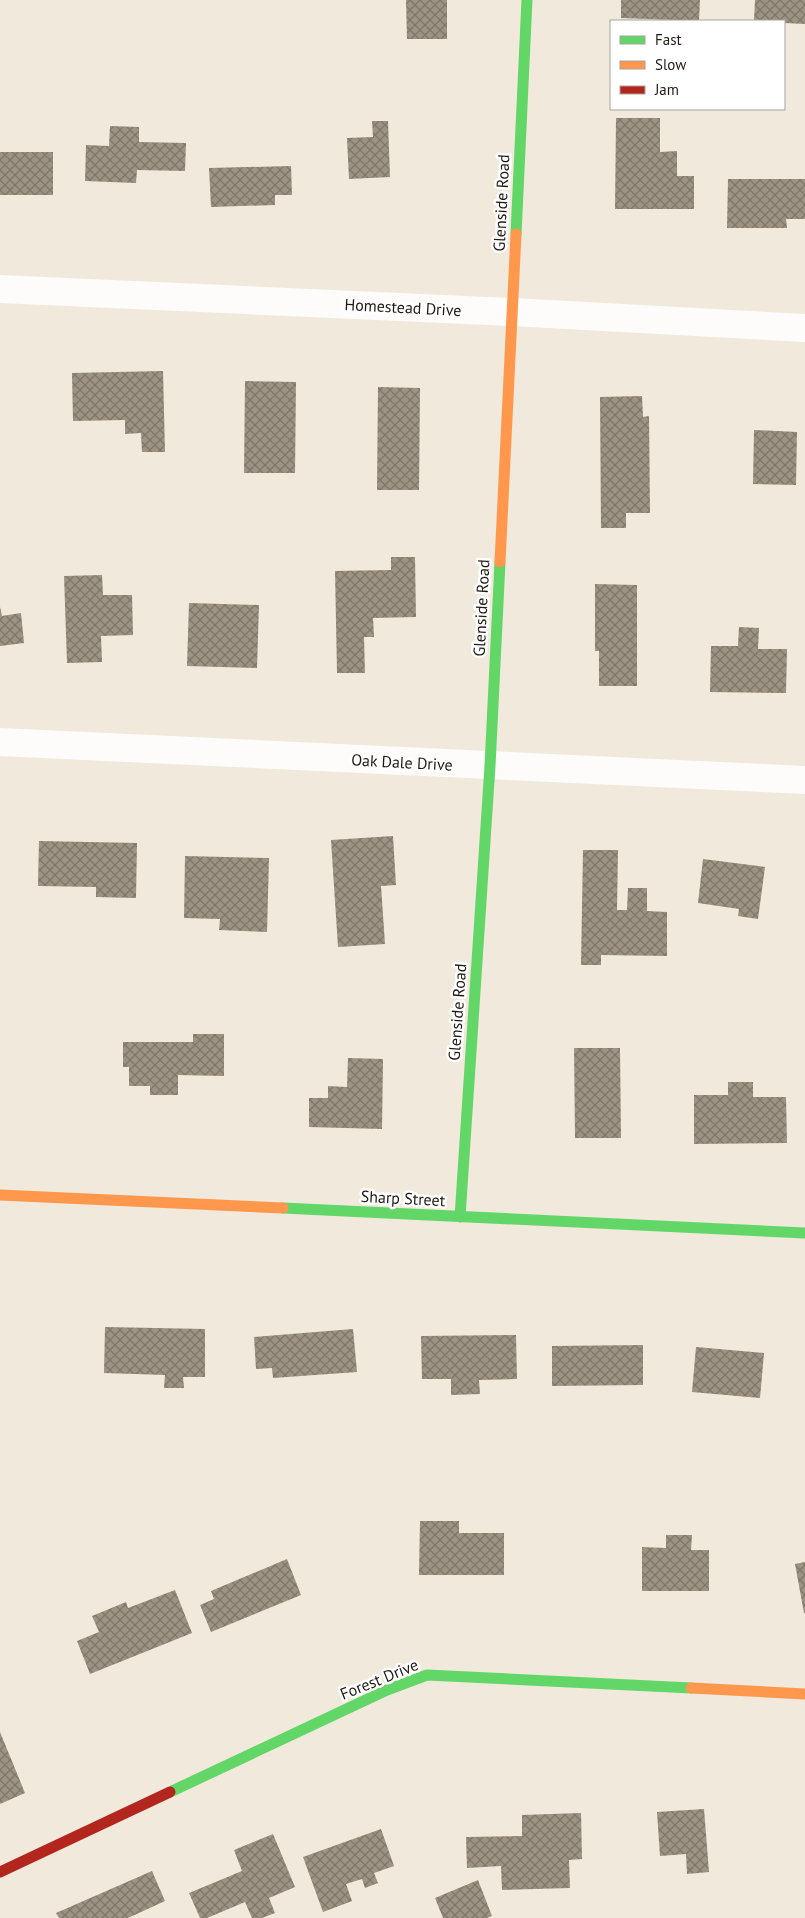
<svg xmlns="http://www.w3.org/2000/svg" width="805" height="1918" font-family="'PT Sans',sans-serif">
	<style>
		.building { fill: url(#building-cross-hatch) }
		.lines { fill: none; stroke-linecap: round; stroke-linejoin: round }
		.street { stroke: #fdfcfa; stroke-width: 28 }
		.fast { stroke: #63d668; stroke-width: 11 }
		.slow { stroke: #ff974d; stroke-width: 11 }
		.jam { stroke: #b3261e; stroke-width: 11 }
		.labels { text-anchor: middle; stroke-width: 5; stroke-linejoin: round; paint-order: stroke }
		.street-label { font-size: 16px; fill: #1f1912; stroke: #fff }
	</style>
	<defs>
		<pattern id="building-cross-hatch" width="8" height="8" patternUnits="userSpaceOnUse" patternTransform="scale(1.25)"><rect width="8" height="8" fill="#9c9383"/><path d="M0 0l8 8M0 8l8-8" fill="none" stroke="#7f776a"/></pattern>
	</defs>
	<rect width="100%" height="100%" fill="#f1e9dc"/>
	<path class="building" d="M406,0H447V39H407Z
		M621,0H700L699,21L621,18Z
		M755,0H805V24L784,23V21H754Z
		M616,118H660V152L677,151V176H694V209H615Z
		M372,121H388L390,177L349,179L347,138L373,137Z
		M110,126L139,127V142L186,143L185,171L137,170L136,183L85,181L86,145L109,146Z
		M0,152H53V195H0Z
		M291,166L292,195H275V205L211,207L209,168Z
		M728,179H805V219H786L787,228H727Z
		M163,371L165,452H142L141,433L125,434V420L73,421L72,373Z
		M245,381L296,382L295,473H244Z
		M378,387L420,388L419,490H377Z
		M642,396L643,417L649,416L650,513H626V528H601L600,397Z
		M754,430L797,432L796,485L753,484Z
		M391,557H415L416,617L373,618L374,637H364L365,673H337L335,571L391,570Z
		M102,575L103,595H132L133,635L101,636L102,662L67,663L64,576Z
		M595,584L637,585V686H599V651H595Z
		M189,603L259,605L257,668L187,666Z
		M0,607L2,616L21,613L24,643L0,646Z
		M739,627L759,628L758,649H787L786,693L710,692L711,646H738Z
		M393,836L396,885L381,886L385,944L338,947L331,840Z
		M39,841L137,843L136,898L96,897V887L38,886Z
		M583,850H618L617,910H627L628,888H647V911L667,912V956L601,955V965H581Z
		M185,856L269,858L267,932L219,930L220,919L184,918Z
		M703,859L765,867L758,919L738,916L739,909L698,903Z
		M193,1034H224V1076L178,1075V1095H150V1086H129V1067H123V1042H193Z
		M574,1048H620L621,1138H575Z
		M348,1058L383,1059L382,1129L309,1127V1098H328V1086L347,1087Z
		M728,1082H753V1097H786L787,1143L694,1144V1095H728Z
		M105,1327L205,1329V1377H183L184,1388H164L165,1375L104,1373Z
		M353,1329L357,1372L273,1378L272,1368L256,1369L254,1337Z
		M516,1335L517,1379L479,1380L480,1394L451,1395V1379H422L421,1336Z
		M643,1345V1385L552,1386V1346Z
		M696,1347L764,1353L760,1398L692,1392Z
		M420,1521H459V1533H504V1575H419Z
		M666,1535H692L691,1550H709V1591H642V1547L666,1548Z
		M287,1559L301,1595L211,1632L200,1605L214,1599L211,1591Z
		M805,1562V1613H804L795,1564Z
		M175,1590L192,1633L90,1674L77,1641L99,1632L92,1616L126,1602L128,1608Z
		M0,1732L25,1793L0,1804Z
		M704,1809L709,1872L687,1874L686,1854L660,1856L657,1812Z
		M581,1813L582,1859L569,1860L570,1888L502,1890L501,1866L467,1868L466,1837L522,1836V1815Z
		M381,1829L394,1866L374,1873L378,1883L365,1888L362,1879L346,1884L352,1901L323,1912L303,1857Z
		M273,1834L295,1887L269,1898L275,1913L262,1918H252L245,1902L207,1918H200L189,1893L242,1871L234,1850Z
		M152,1871L165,1901L128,1918H59L56,1913Z
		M478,1880L492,1916L487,1918H443L435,1898Z"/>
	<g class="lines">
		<path class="street" d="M0,289L512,312L805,328
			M0,742L805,780"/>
		<path class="fast" d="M516,234L527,0
			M283,1208L805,1233
			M460,1217L490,766L500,562
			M170,1792L387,1690L427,1675L691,1688"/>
		<path class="slow" d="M500,562L516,234
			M0,1195L283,1208
			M691,1688L805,1694"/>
		<path class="jam" d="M0,1872L170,1792"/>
	</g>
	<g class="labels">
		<g class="street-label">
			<text transform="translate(501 203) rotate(-87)" y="6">Glenside Road</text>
			<text transform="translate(403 307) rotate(3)" y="6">Homestead Drive</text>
			<text transform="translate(481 608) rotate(-87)" y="6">Glenside Road</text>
			<text transform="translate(402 762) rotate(3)" y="6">Oak Dale Drive</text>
			<text transform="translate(457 1012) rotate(-86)" y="6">Glenside Road</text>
			<text transform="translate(403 1198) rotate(3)" y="6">Sharp Street</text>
			<text transform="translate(379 1679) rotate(-22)" y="6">Forest Drive</text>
		</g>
	</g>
	<rect x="610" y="20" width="175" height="90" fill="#ffffff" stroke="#a5a3a0"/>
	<rect x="620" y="36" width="25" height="8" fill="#63d668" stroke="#a5a3a0"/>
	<text x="655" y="45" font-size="15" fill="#1f1912">Fast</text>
	<rect x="620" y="61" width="25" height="8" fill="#ff974d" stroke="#a5a3a0"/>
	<text x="655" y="70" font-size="15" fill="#1f1912">Slow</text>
	<rect x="620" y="86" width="25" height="8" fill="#b3261e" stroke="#a5a3a0"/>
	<text x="655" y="95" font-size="15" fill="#1f1912">Jam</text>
</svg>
